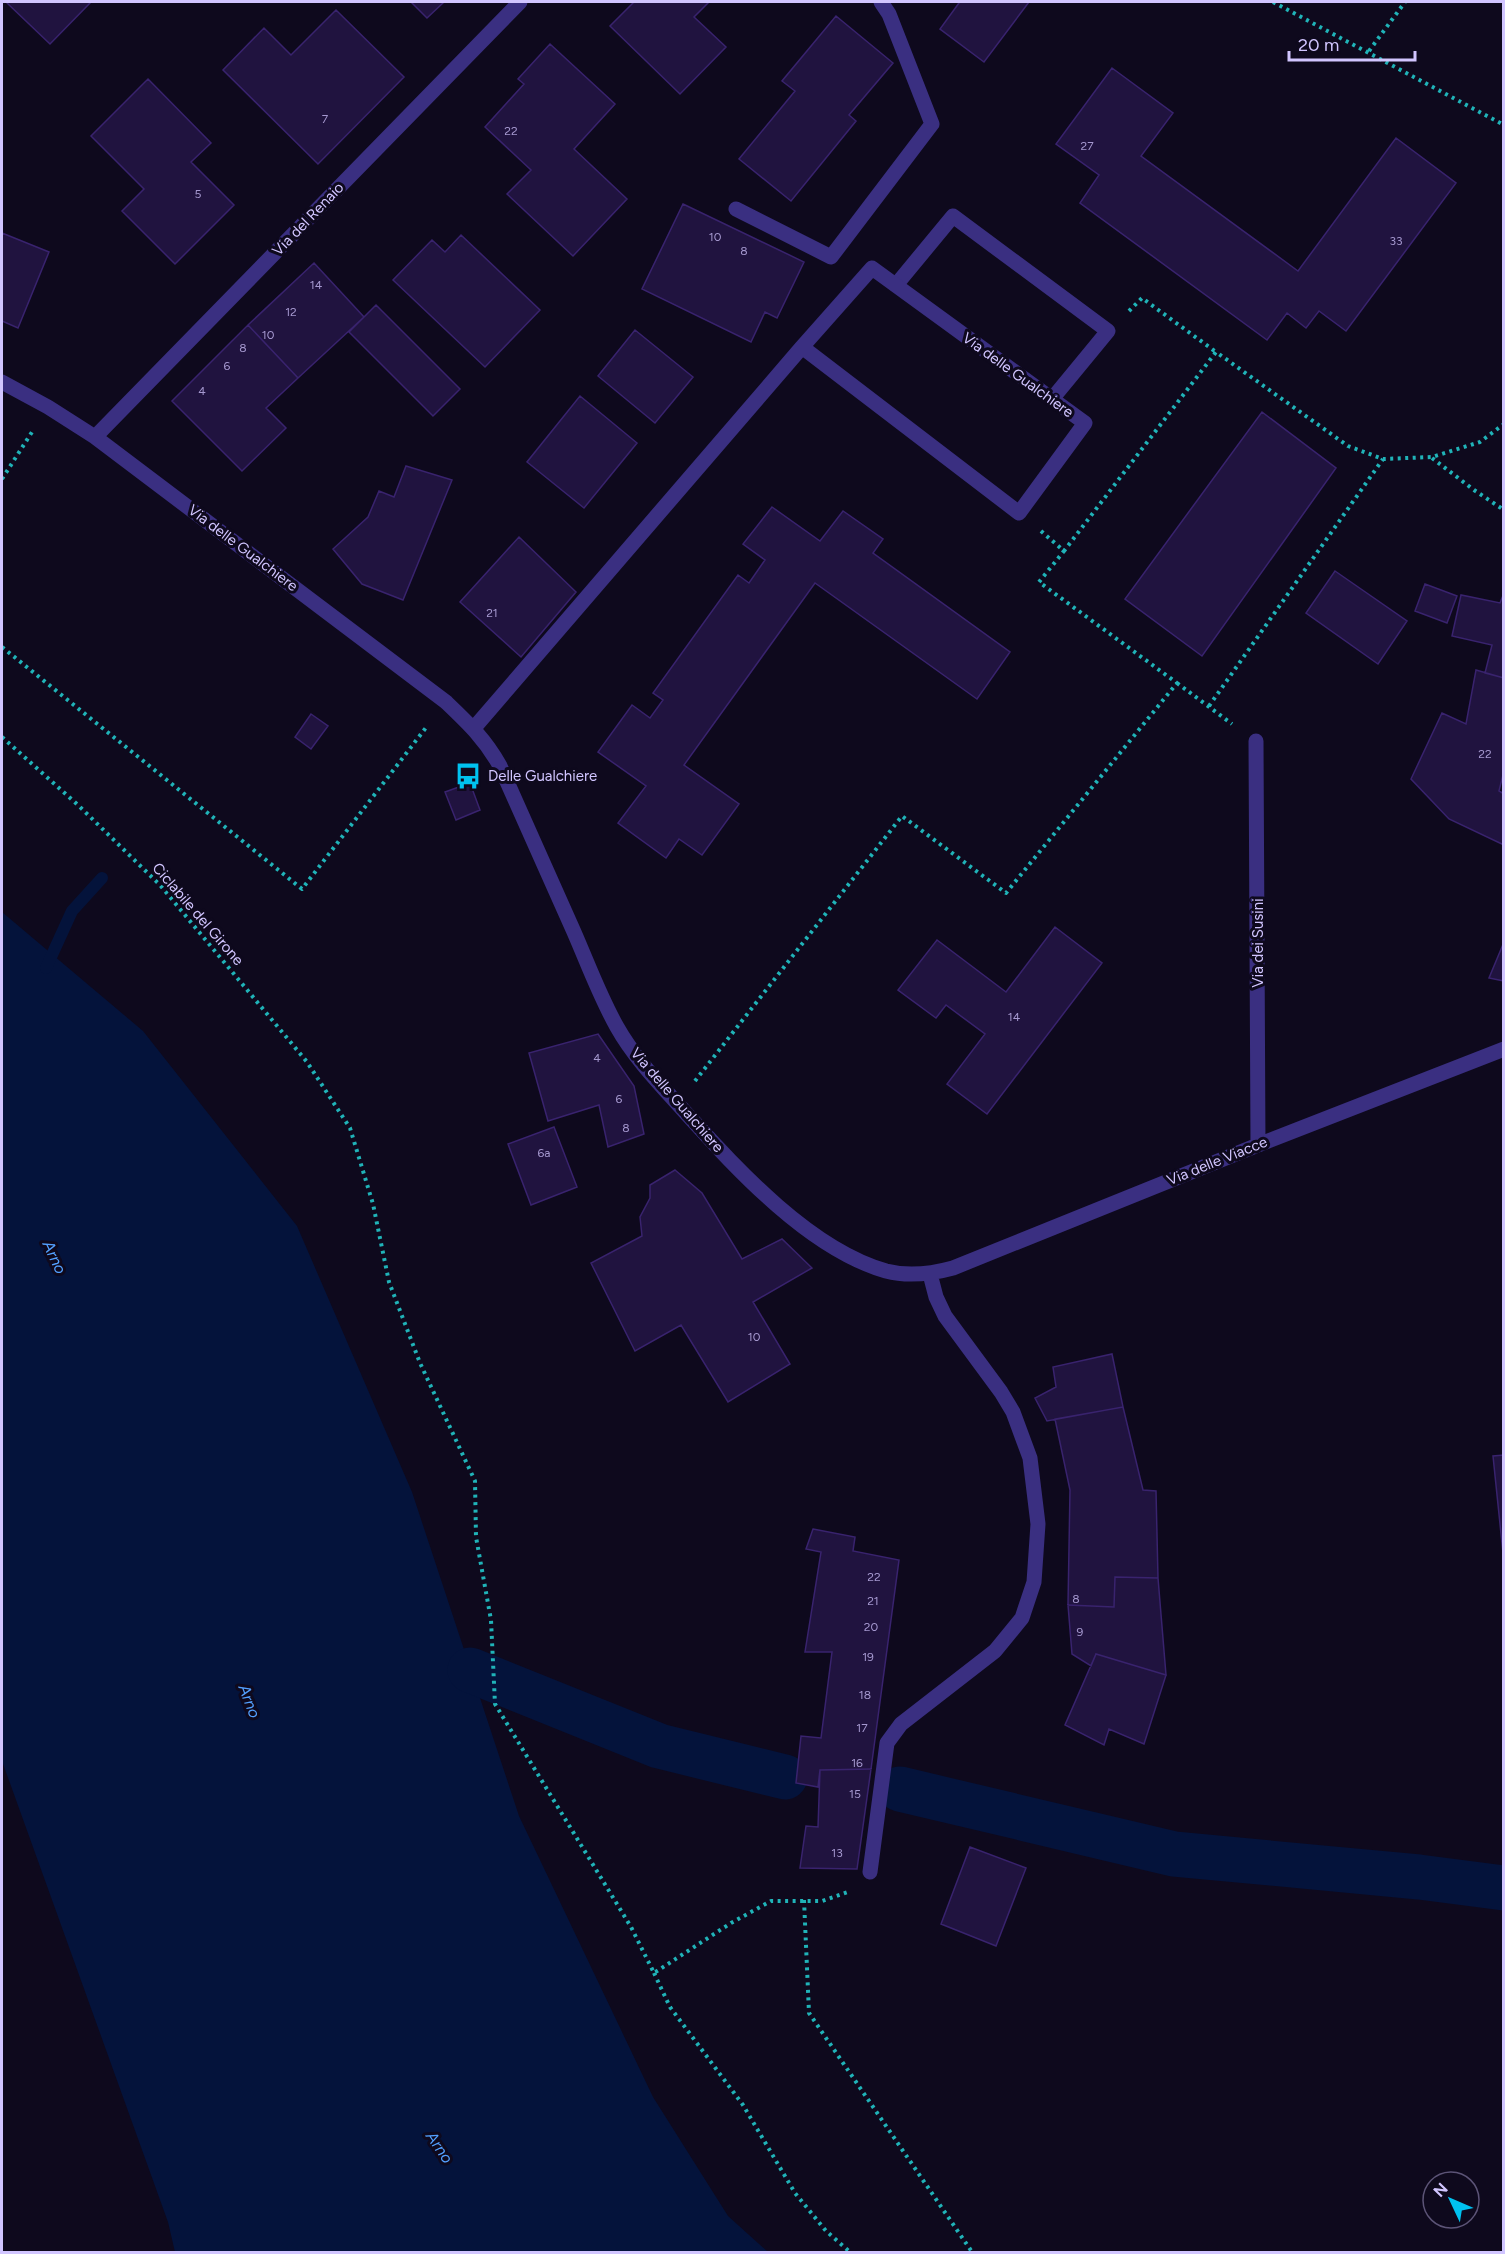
<svg xmlns="http://www.w3.org/2000/svg" width="1505" height="2254" font-family="Figtree,sans-serif">
	<style>
		.water { fill: #04133b }
		.lines { fill: none; stroke-linecap: round; stroke-linejoin: round }
		.stream { stroke: #04133b; stroke-width: 12 }
		.canal { stroke: #04133b; stroke-width: 45 }
		.building { fill: #20133f; stroke: #39236e; stroke-width: 1.5 }
		.path { stroke: #20b3b8; stroke-width: 4; stroke-dasharray: 3 4.5; stroke-linecap: butt }
		.lane { stroke: #3a2f81; stroke-width: 15 }
		.street { stroke: #3a2f81; stroke-width: 15 }
		.labels { text-anchor: middle; stroke-width: 6; stroke-linejoin: round; paint-order: stroke }
		.number-label { font-size: 12px; fill: #a598cf }
		.street-label { font-size: 15px; fill: #d1c5ff; stroke: #0e091d }
		.poi-label { font-size: 15px; fill: #d1c5ff; stroke: #0e091d; text-anchor: start }
		.water-label { font-size: 16px; font-style: italic; fill: #53a0ff; stroke: #0e091d }
	</style>
	<rect width="100%" height="100%" fill="#0e091d"/>
	<path class="water" d="M2,912L143,1031L297,1226L412,1492L519,1816L653,2097L728,2216L768,2252H175L168,2222L2,1761Z"/>
	<g class="lines">
		<path class="stream" d="M46,968L72,911L102,878"/>
		<path class="canal" d="M470,1670L659,1746L785,1777
			M900,1789L1174,1854L1419,1877L1504,1888"/>
	</g>
	<path class="building" d="M6,2H91L50,44Z
		M411,2H444L427,18Z
		M634,2H709L694,17L726,47L680,94L610,26Z
		M957,2H1029L984,62L940,29L959,3Z
		M336,10L404,77L318,164L223,70L264,28L291,55Z
		M836,16L893,63L849,115L856,121L791,201L739,159L795,91L782,81Z
		M550,44L615,104L574,149L627,199L573,256L507,194L531,170L485,127L524,84L518,79Z
		M1112,68L1173,113L1141,156L1298,271L1396,138L1456,183L1346,331L1319,311L1306,328L1287,313L1267,340L1080,203L1099,175L1056,144Z
		M148,79L211,143L191,162L234,205L175,264L122,211L144,189L91,136Z
		M683,204L804,262L777,318L765,312L751,342L642,289Z
		M2,233L49,252L18,328L2,321Z
		M461,235L540,310L485,367L393,280L432,240L445,252Z
		M314,263L364,317L298,378L248,325Z
		M376,305L460,389L433,416L349,332Z
		M248,325L298,378L266,408L286,428L242,471L172,401Z
		M635,330L693,377L655,423L598,376Z
		M580,396L637,443L584,508L527,462Z
		M1262,412L1336,468L1202,656L1125,599Z
		M406,466L452,480L403,600L362,584L333,549L368,517L379,491L394,497Z
		M772,507L820,541L843,511L883,539L873,553L1010,652L977,699L815,583L684,765L739,804L702,855L679,839L666,858L618,823L646,786L598,752L632,705L650,718L663,700L653,693L738,575L749,583L765,560L743,544Z
		M519,537L576,592L521,657L460,602Z
		M1335,571L1407,621L1378,664L1306,613Z
		M1425,584L1457,596L1447,623L1415,611Z
		M1504,593V678L1485,673L1492,645L1452,636L1461,595L1500,603Z
		M1476,670L1504,678V771L1499,791L1504,794V845L1449,819L1411,779L1442,713L1466,724Z
		M311,714L328,726L311,749L295,737Z
		M470,783L480,810L456,820L445,792Z
		M1055,927L1102,963L987,1114L947,1084L985,1034L946,1005L936,1018L898,990L937,940L1006,992Z
		M1504,942V981L1489,978Z
		M598,1034L634,1086L644,1134L608,1147L599,1105L548,1121L529,1053Z
		M554,1127L577,1187L531,1205L508,1144Z
		M675,1170L702,1193L742,1259L782,1239L812,1268L753,1302L790,1364L728,1402L681,1325L635,1351L591,1263L642,1236L640,1217L650,1198V1185Z
		M1112,1354L1123,1407L1047,1421L1035,1398L1056,1387L1053,1367Z
		M1123,1407L1143,1490L1156,1491L1158,1578L1115,1577L1114,1607L1068,1605L1070,1490L1055,1419Z
		M1504,1455V1563L1493,1456Z
		M813,1529L855,1537L853,1551L899,1560L871,1769L820,1770L818,1787L796,1783L801,1736L821,1738L832,1652H805L821,1552L806,1549Z
		M1115,1577L1158,1578L1166,1675L1096,1654L1091,1666L1072,1654L1068,1605L1114,1607Z
		M1096,1654L1166,1675L1144,1744L1109,1729L1104,1745L1065,1725Z
		M871,1769L857,1869L800,1868L806,1826L818,1827L820,1770Z
		M970,1847L1026,1868L996,1946L941,1924Z"/>
	<g class="lines">
		<path class="path" d="M1273,2L1504,125
			M1369,51L1405,2
			M1129,311L1142,298L1216,352
			M1432,458L1474,490L1504,510
			M2,479L32,432
			M1041,531L1064,551L1216,352L1348,446L1383,459L1432,457L1480,442L1504,424
			M2,647L302,889L428,725
			M1177,683L1232,724
			M1209,706L1383,459
			M2,737L79,806L160,885L307,1062L350,1128L373,1204L389,1282L420,1363L475,1481L476,1537L491,1620L495,1704L631,1927L654,1973L731,1923L771,1901H822L848,1892
			M695,1081L902,816L1006,893L1177,683L1039,582L1064,551
			M804,1900L809,2013L972,2252
			M654,1973L670,2007L743,2105L795,2193L826,2231L850,2252"/>
		<path class="lane" d="M896,285L953,216L1108,331L1052,399"/>
		<path class="street" d="M736,209L831,257L932,124L889,14L881,2
			M2,382L48,407L95,437L446,702C468,723 485,739 500,766C525,821 549,877 574,932C588,964 600,997 617,1027C635,1059 661,1085 685,1112C737,1169 809,1249 886,1271C909,1277 931,1274 953,1268L1258,1145L1504,1049
			M95,437L520,2
			M474,728L802,347L1019,513L1085,423L872,268L802,347
			M1256,741L1258,1145
			M870,1872L887,1743L901,1724L995,1651L1022,1618L1034,1582L1038,1524L1030,1458L1013,1412L1001,1392L945,1316L936,1297L930,1274"/>
	</g>
	<defs>
		<g id="bus-bare" transform="scale(2.07)"><path d="M-5-6H5V4H4V6H2V4H-2V6H-4V4H-5ZM-3.5-4V0h7V-4ZM-3.5 1.2v1.5H-2V1.2ZM2 1.2v1.5H3.5V1.2Z" fill="#00c2f0" stroke="#0e091d" stroke-width="2.5" paint-order="stroke"/></g>
	</defs>
	<g fill-rule="evenodd">
		<use href="#bus-bare" x="468" y="776"/>
	</g>
	<g class="labels">
		<g class="number-label">
			<text x="325" y="123">7</text>
			<text x="511" y="135">22</text>
			<text x="1087" y="150">27</text>
			<text x="198" y="198">5</text>
			<text x="715" y="241">10</text>
			<text x="1396" y="245">33</text>
			<text x="744" y="255">8</text>
			<text x="316" y="289">14</text>
			<text x="291" y="316">12</text>
			<text x="268" y="339">10</text>
			<text x="243" y="352">8</text>
			<text x="227" y="370">6</text>
			<text x="202" y="395">4</text>
			<text x="492" y="617">21</text>
			<text x="1485" y="758">22</text>
			<text x="1014" y="1021">14</text>
			<text x="597" y="1062">4</text>
			<text x="619" y="1103">6</text>
			<text x="626" y="1132">8</text>
			<text x="544" y="1157">6a</text>
			<text x="754" y="1341">10</text>
			<text x="874" y="1581">22</text>
			<text x="1076" y="1603">8</text>
			<text x="873" y="1605">21</text>
			<text x="871" y="1631">20</text>
			<text x="1080" y="1636">9</text>
			<text x="868" y="1661">19</text>
			<text x="865" y="1699">18</text>
			<text x="862" y="1732">17</text>
			<text x="857" y="1767">16</text>
			<text x="855" y="1798">15</text>
			<text x="837" y="1857">13</text>
		</g>
		<g class="street-label">
			<text transform="translate(308 219) rotate(-46)" y="5">Via del Renaio</text>
			<text transform="translate(1018 375) rotate(36)" y="5">Via delle Gualchiere</text>
			<text transform="translate(243 548) rotate(37)" y="5">Via delle Gualchiere</text>
			<text transform="translate(198 914) rotate(49)" y="5">Ciclabile del Girone</text>
			<text transform="translate(1258 943) rotate(-90)" y="5">Via dei Susini</text>
			<text transform="translate(677 1100) rotate(49)" y="5">Via delle Gualchiere</text>
			<text transform="translate(1217 1161) rotate(-22)" y="5">Via delle Viacce</text>
		</g>
		<g class="poi-label">
			<text x="488" y="781">Delle Gualchiere</text>
		</g>
		<g class="water-label">
			<text transform="translate(55 1257) rotate(65)" y="6">Arno</text>
			<text transform="translate(250 1701) rotate(69)" y="6">Arno</text>
			<text transform="translate(440 2147) rotate(56)" y="6">Arno</text>
		</g>
	</g>
	<rect width="1505" height="2254" fill="none" stroke="#d1c5ff" stroke-width="6"/>
	<g transform="translate(1451 2200) rotate(314)"><circle r="28" fill="#0e091d" stroke="#5c5477" stroke-width="1.5"/>
	<path d="M0-4.5L10 22L0 15L-10 22Z" fill="#00c2f0"/>
	<text y="-9" font-size="16" font-weight="bold" text-anchor="middle" fill="#d1c5ff">N</text>
	</g>
	<path d="M1289 51v9h126v-9" fill="none" stroke="#d1c5ff" stroke-width="3"/>
	<text x="1298" y="51" font-size="18" fill="#d1c5ff" stroke="#0e091d" stroke-width="4.5" paint-order="stroke">20 m</text>
</svg>
